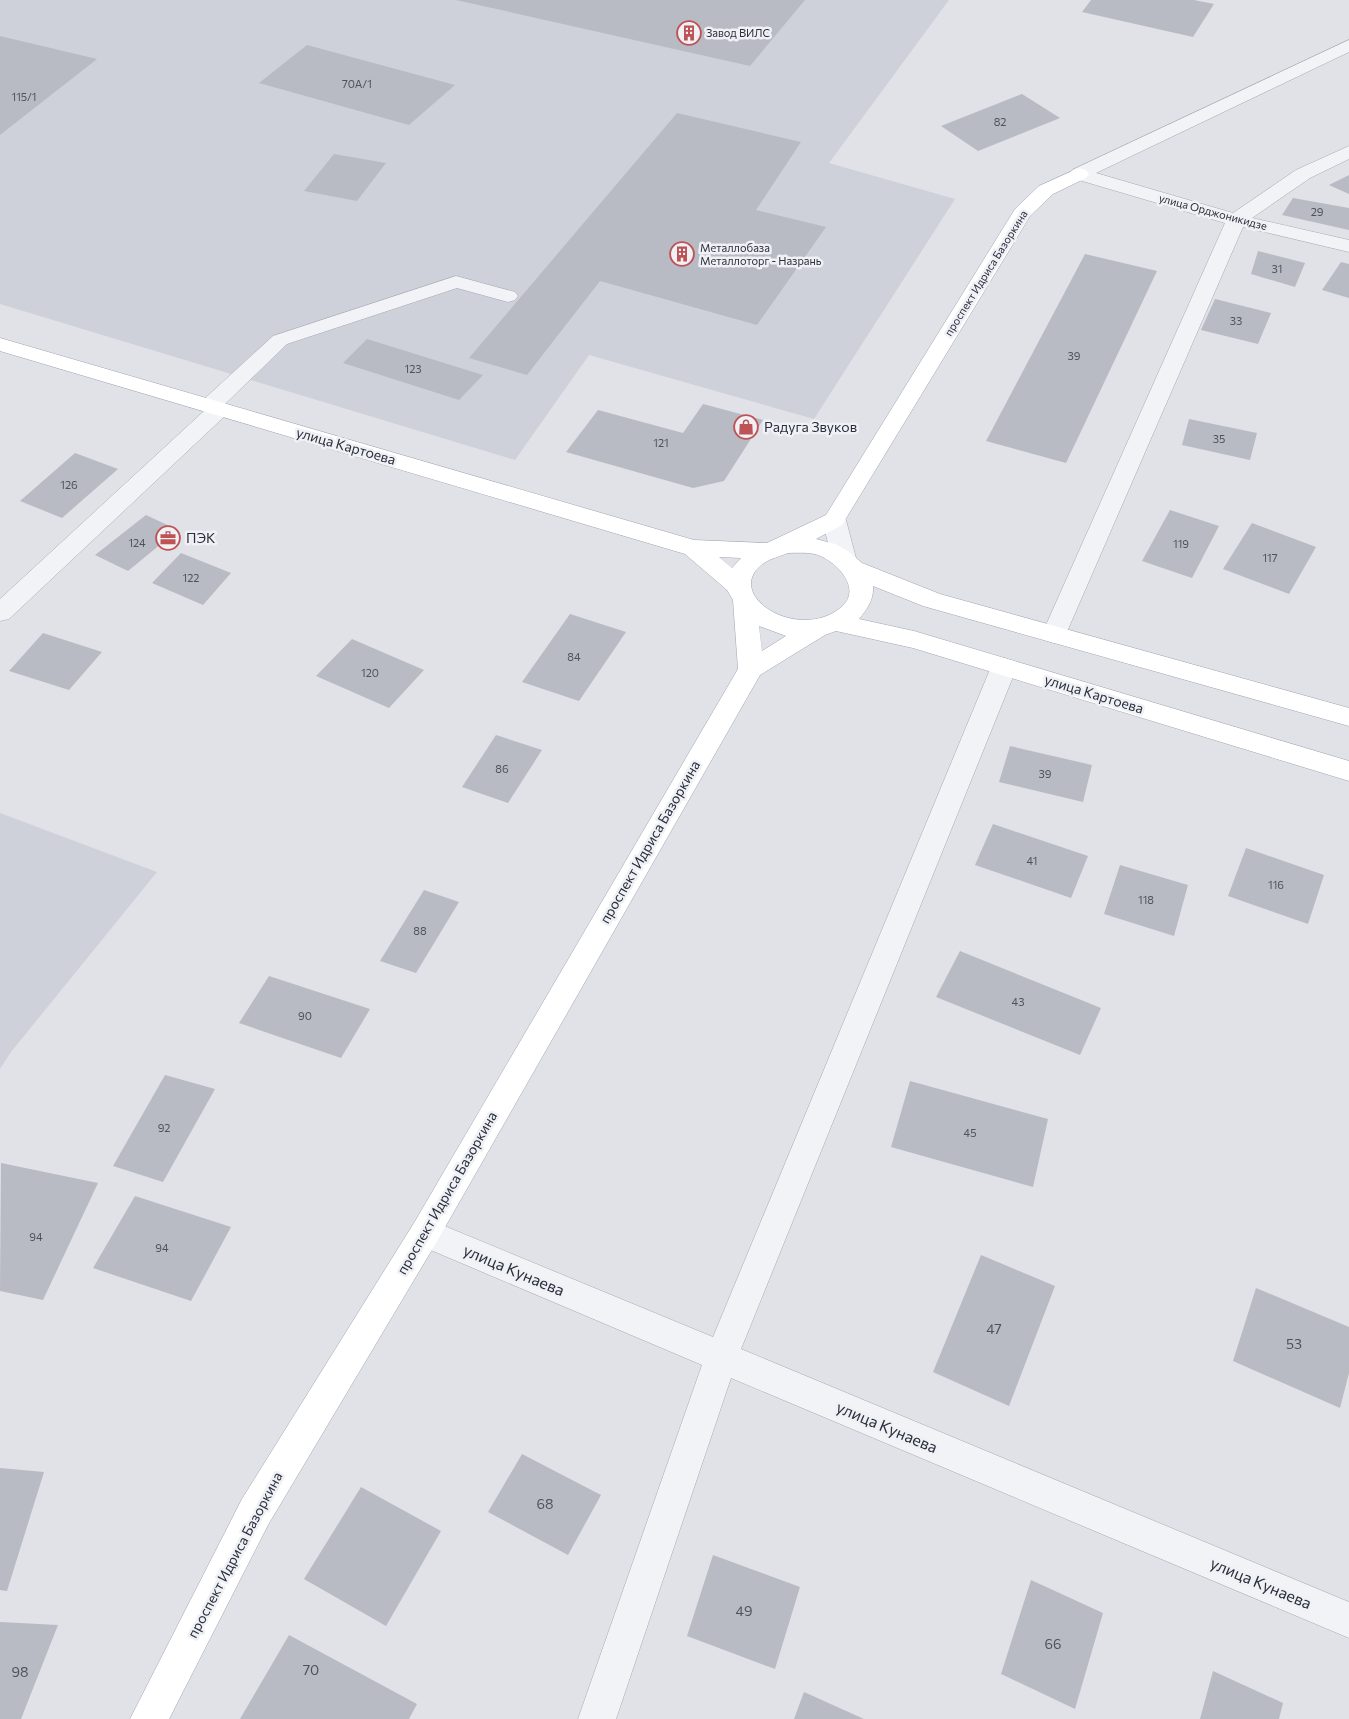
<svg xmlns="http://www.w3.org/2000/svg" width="1349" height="1719" font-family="Commissioner,sans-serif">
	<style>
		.built { fill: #ced1d9 }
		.building { fill: #b8bbc3 }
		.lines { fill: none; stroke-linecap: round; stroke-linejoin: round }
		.minor-casing { stroke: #a6a9b1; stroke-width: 1 }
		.major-casing { stroke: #a1a5b1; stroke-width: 1 }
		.minor { fill: #f2f3f6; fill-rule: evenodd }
		.major { fill: #fff; fill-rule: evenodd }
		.labels { text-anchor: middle; stroke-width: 5; stroke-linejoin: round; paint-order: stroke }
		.far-poi-label { font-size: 11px; fill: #2a2f3d; stroke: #eff1f5; text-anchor: start }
		.number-label { font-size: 11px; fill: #4e525e }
		.far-street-label { font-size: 11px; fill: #2a2f3d; stroke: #eff1f5 }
		.poi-label { font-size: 14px; fill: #2a2f3d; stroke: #eff1f5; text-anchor: start }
		.street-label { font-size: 14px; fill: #2a2f3d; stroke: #eff1f5 }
		.near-number-label { font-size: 14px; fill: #4e525e }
		.near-street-label { font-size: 16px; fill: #2a2f3d; stroke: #eff1f5 }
	</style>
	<rect width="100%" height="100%" fill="#e0e2e7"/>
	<path class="built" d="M0,0H949L829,163L955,199L814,419L589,355L515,460L0,304Z
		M0,813L157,872L11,1052L0,1069Z"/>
	<path class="building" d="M456,0H805L750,66Z
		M1091,0H1194L1214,4L1193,37L1082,12Z
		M0,36L97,59L0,135Z
		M307,45L455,85L409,125L259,83Z
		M1022,94L1060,118L978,151L941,126Z
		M677,113L801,142L756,210L826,227L757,325L600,281L527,375L469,358Z
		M334,154L386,163L357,201L304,191Z
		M1349,175V194L1329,185Z
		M1293,198L1349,208V230L1282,215Z
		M1258,251L1305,263L1295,287L1251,274Z
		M1085,254L1157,271L1066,463L986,441Z
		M1341,262L1349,264V298L1322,290Z
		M1215,299L1271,313L1258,344L1201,330Z
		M367,339L483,375L459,400L343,363Z
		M703,404L763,420L724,481L693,488L566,452L598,410L683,433Z
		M1189,419L1257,433L1250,460L1182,445Z
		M75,453L118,469L62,518L20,501Z
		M1170,510L1219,526L1192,578L1142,561Z
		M146,515L178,530L128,571L95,555Z
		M1252,523L1316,547L1289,594L1223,569Z
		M181,553L231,573L203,605L152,583Z
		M570,614L626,632L579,701L522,682Z
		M43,633L102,652L69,690L9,671Z
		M352,639L424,670L389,708L316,676Z
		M496,735L542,750L508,803L462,787Z
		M1010,746L1092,765L1083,802L999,782Z
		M993,824L1088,856L1071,898L975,865Z
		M1246,848L1324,875L1308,924L1228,896Z
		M1120,865L1188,885L1174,936L1104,914Z
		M424,890L459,902L416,973L380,961Z
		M960,951L1101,1008L1080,1055L936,997Z
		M269,976L370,1009L341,1058L239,1023Z
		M165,1075L215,1089L163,1182L113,1166Z
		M910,1081L1048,1119L1033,1187L891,1147Z
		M1,1163L98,1183L43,1300L0,1291Z
		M135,1196L231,1227L191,1301L93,1268Z
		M981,1255L1055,1286L1009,1406L933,1372Z
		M1256,1288L1349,1327V1373L1340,1408L1233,1361Z
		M522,1454L601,1495L568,1555L488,1512Z
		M0,1468L44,1472L7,1591L0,1590Z
		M361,1487L441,1531L386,1626L304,1579Z
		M713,1555L800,1587L775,1669L687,1636Z
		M1031,1580L1103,1613L1075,1709L1001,1674Z
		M0,1622L58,1625L21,1719H0Z
		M289,1635L417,1704L409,1719H240Z
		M1213,1671L1283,1703L1279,1719H1200Z
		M804,1692L864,1719H794Z"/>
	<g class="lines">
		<g class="minor-casing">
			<path id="minor" d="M1349,40V52L1096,173L1233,213L1296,170L1349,146V159L1310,178L1252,218L1349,240V252L1243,227L1066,634L1063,640L1054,643L1045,640L1042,634L1225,223L1072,178L1069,174L1072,170Z
				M456,276L515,292L518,296L515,300L508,302L457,288L287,344L225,404L230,409L227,414L9,619L0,621V599L204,411L199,406L202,401L273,336Z
				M834,512L842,515L846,520L856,558L852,564L844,566L836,564L832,558L822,520L826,515Z
				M1004,658L1013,661L1017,667L741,1349L1349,1602V1638L731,1378L616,1719H578L702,1365L414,1243L409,1233L414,1223L425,1218L713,1337L991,667L995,661Z"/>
		</g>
		<g class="major-casing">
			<path id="major" d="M1079,168L1086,170L1089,174L1086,178L1053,194L1030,216L842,525L816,539L835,544L848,551L862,563L940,594L1349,708V726L923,606L873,586C874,600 867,609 859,619L914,631L1349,761V781L913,648L836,631L825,635L760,675L436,1243L268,1525L169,1719H130L242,1499L414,1223L738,669L733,600L727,590L685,554L0,351V338L694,540L767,543L826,515L1015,209L1039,186ZM788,553C798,553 809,552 818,555C839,563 864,591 839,609C795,642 721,593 764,563C770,559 780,556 788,553ZM719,557L741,558L732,568ZM759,626L786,636L762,651Z"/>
		</g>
		<use href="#minor" class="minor"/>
		<use href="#major" class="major"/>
	</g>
	<defs>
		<g id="building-ring" transform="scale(1.25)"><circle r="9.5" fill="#eff1f5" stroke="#be5356" stroke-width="1.5"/><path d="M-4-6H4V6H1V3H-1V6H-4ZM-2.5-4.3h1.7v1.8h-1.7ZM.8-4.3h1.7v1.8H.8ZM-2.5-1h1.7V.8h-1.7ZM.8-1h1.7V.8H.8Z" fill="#be5356"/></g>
		<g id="shop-ring" transform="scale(1.25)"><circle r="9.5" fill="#eff1f5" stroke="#be5356" stroke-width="1.5"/><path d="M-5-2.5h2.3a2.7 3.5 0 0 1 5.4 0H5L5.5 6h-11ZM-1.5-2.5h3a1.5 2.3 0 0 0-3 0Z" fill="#be5356"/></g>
		<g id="office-ring" transform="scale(1.25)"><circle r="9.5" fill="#eff1f5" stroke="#be5356" stroke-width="1.5"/><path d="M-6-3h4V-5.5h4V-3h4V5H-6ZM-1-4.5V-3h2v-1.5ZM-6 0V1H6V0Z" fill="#be5356"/></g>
	</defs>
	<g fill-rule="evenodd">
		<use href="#building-ring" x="689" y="33"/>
		<use href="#building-ring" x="682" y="254"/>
		<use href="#shop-ring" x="746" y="427"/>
		<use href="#office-ring" x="168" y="538"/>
	</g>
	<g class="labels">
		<g class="far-poi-label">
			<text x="706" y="37">Завод ВИЛС</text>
			<text x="700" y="252">Металлобаза<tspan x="700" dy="13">Металлоторг - Назрань</tspan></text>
		</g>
		<g class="number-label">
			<text x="357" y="88">70А/1</text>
			<text x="24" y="101">115/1</text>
			<text x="1000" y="126">82</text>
			<text x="1317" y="216">29</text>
			<text x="1277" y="273">31</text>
			<text x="1236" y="325">33</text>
			<text x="1074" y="360">39</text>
			<text x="413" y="373">123</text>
			<text x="1219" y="443">35</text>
			<text x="661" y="447">121</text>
			<text x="69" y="489">126</text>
			<text x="137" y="547">124</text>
			<text x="1181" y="548">119</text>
			<text x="1270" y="562">117</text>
			<text x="191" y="582">122</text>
			<text x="574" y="661">84</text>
			<text x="370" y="677">120</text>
			<text x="502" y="773">86</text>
			<text x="1045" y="778">39</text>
			<text x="1032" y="865">41</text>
			<text x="1276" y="889">116</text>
			<text x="1146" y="904">118</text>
			<text x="420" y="935">88</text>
			<text x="1018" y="1006">43</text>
			<text x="305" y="1020">90</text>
			<text x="164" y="1132">92</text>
			<text x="970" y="1137">45</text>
			<text x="36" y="1241">94</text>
			<text x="162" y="1252">94</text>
		</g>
		<g class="far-street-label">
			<text transform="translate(1213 212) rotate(15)" y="4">улица Орджоникидзе</text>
			<text transform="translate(986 273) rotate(-58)" y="4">проспект Идриса Базоркина</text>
		</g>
		<g class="poi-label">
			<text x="764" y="432">Радуга Звуков</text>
			<text x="186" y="543">ПЭК</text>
		</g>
		<g class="street-label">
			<text transform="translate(346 446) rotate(16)" y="5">улица Картоева</text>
			<text transform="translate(1094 694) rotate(17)" y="5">улица Картоева</text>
			<text transform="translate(650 842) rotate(-60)" y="5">проспект Идриса Базоркина</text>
			<text transform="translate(447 1193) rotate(-60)" y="5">проспект Идриса Базоркина</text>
			<text transform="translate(235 1555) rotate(-62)" y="5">проспект Идриса Базоркина</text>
		</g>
		<g class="near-number-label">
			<text x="994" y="1334">47</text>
			<text x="1294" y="1349">53</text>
			<text x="545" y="1509">68</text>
			<text x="744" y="1616">49</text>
			<text x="1053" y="1649">66</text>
			<text x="311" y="1675">70</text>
			<text x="20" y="1677">98</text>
		</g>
		<g class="near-street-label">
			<text transform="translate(514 1270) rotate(23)" y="6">улица Кунаева</text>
			<text transform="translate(887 1427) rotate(23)" y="6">улица Кунаева</text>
			<text transform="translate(1261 1583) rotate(23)" y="6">улица Кунаева</text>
		</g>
	</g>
</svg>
